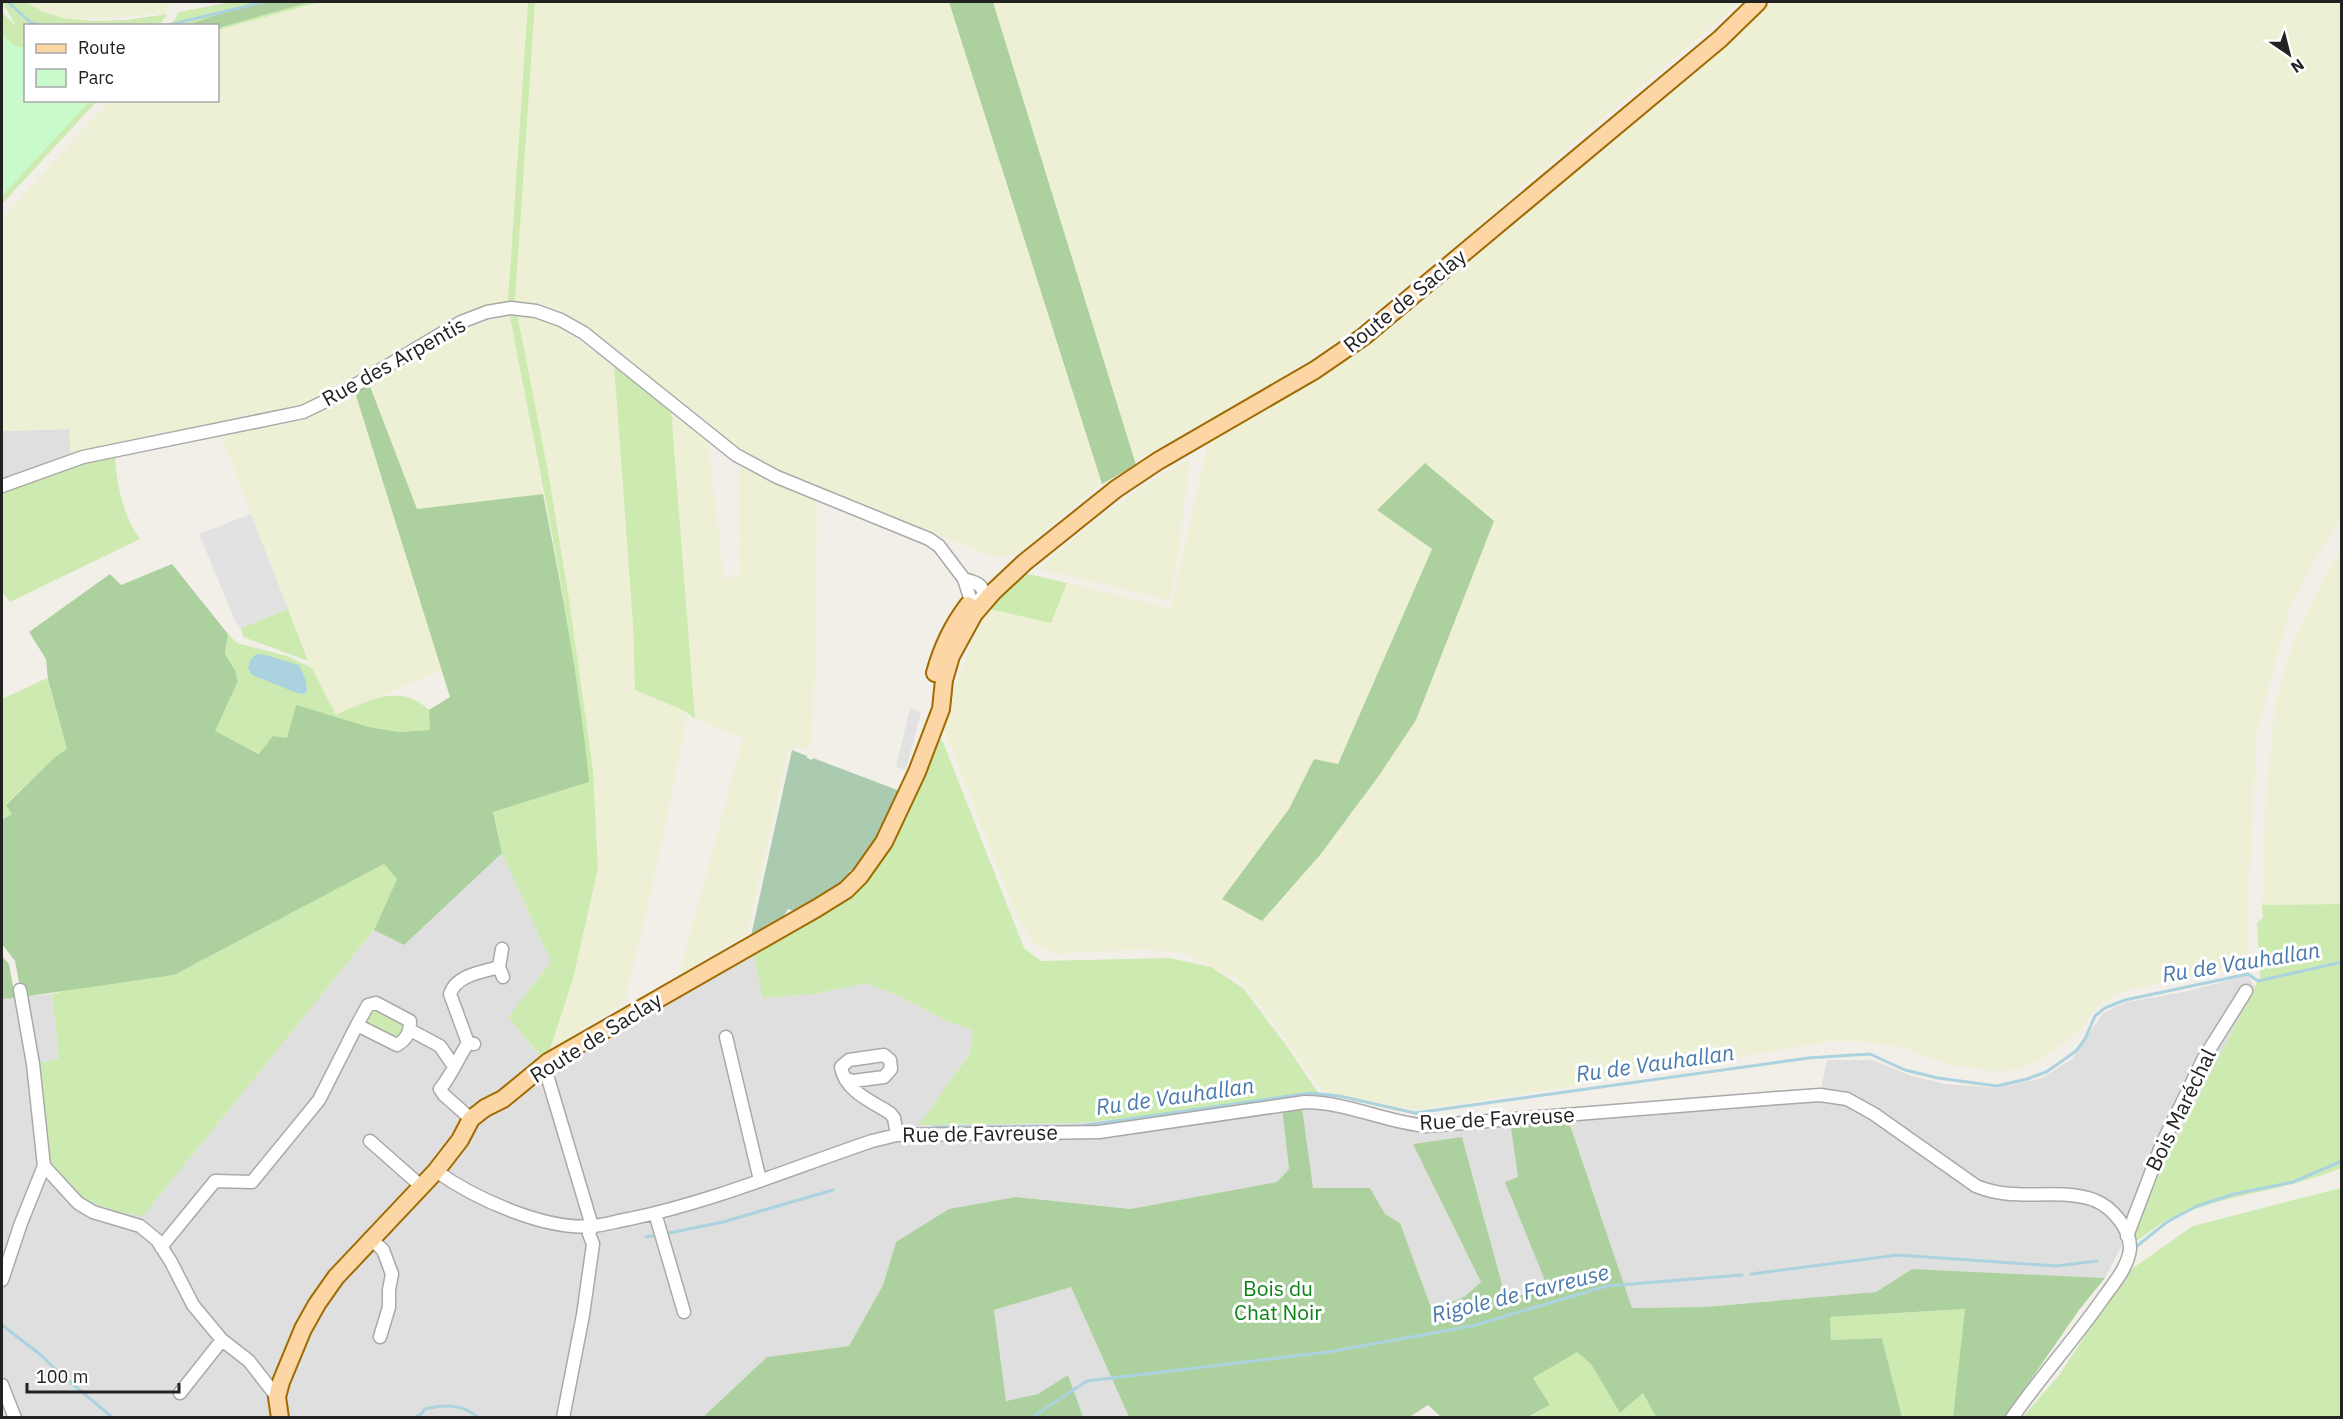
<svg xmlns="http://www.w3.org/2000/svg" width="2343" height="1419" font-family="'IBM Plex Sans',sans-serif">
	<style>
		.residential { fill: #e0dfdf }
		.farmland { fill: #eef0d5; fill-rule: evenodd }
		.grass { fill: #cdebb0 }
		.forest { fill: #add19e }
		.cemetery { fill: #aacbaf }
		.park { fill: #c8facc }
		.parking { fill: #e2e2e2 }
		.water { fill: #aad3df }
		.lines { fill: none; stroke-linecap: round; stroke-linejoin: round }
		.stream { stroke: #aad3df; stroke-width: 3 }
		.minor-casing { stroke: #a9a9a9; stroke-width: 15 }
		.major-casing { stroke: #a06b00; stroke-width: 20 }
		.minor { stroke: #fff; stroke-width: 12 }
		.major { stroke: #fcd6a4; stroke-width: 16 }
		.labels { text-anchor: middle; stroke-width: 6; stroke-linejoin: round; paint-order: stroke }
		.street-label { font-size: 21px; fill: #222; stroke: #fff }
		.park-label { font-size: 21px; fill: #0c8416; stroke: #fff }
		.water-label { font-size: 22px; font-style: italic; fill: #4a7aab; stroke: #fff }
	</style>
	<rect width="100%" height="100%" fill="#f2efe9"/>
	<path class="residential" d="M70,429L71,457L2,483V431Z
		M502,853L551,962L508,1017L551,1070L752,950L764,998L815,994L867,983L903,998L944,1020L973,1030L970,1052L920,1125L1077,1123L1202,1111L1319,1094L1324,1109L1383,1123L1819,1098L1827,1060H1872L1912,1076L1945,1084L1996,1088L2042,1078L2072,1059L2103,1013L2127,1002L2189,991L2248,975L2255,988L2105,1278L1912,1269L1876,1292L1705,1307L1632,1308L1568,1119L1512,1128L1519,1177L1506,1183L1549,1288L1506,1299L1462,1137L1481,1282L1464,1297L1432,1310L1400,1223L1385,1214L1370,1188L1312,1189L1302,1109L1282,1110L1289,1169L1277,1182L1130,1209L1016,1197L896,1242L883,1285L849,1346L767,1357L702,1418L2,1417V999L52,994L59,1059L37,1063L143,1216L374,930L404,945Z
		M1071,1287L1129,1417H1083L1067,1376L1038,1394L1006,1401L994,1310Z"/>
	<path class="farmland" d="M25,2H172L165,13L68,21L29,5Z
		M310,2H528L508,301L470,312L327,395L292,408L71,457L69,429L2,431V218L109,101L218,100V28Z
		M535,2H949L1101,483L1018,554L998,558L805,484L748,456L719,436L615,351L515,301Z
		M993,2H1738L1720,20L1591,128L1452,249L1345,336L1279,379L1135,461Z
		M1772,2H2341V521L2321,549L2290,608L2257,733L2248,903V962L2197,976L2120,992L2096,1007L2080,1031L2039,1061L2019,1069L1998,1072L1950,1065L1910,1050L1891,1046L1870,1042L1831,1041L1597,1082L1420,1110L1382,1105L1322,1091L1271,1020L1238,979L1185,954L1143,949L1056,954L1032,942L1019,921L943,727L954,688L985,608L1051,623L1067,583L1171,608L1209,437L1307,385L1392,327L1656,104ZM1378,510L1494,521L1416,720L1378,777L1320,855L1262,921L1223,898L1289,809L1314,759L1338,764L1432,549Z
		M509,311L543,494L417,509L368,381L471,320Z
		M517,313L548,320L614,365L633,624L635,690L686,711L684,735L647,911L624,1003L550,1049L573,979L598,868L597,831L582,691L559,534Z
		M354,389L442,670L336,715L308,661L220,433L254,426Z
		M671,409L708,443L724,577L740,578L739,465L817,498L816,664L810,749L789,747L747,934L679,974L743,738L695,719Z
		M1190,458L1178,557L1170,600L1038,569L1105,513L1155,479Z
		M2341,551V904L2262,905L2266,792L2275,705L2294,640L2328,571Z"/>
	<path class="grass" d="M2,2H26L44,12L63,18L91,21L127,20L167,14L160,25L26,26V100L97,101L2,204V12L16,26Z
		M232,2H320L218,30V26H171L179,12Z
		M528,2H535L515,301H508Z
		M509,311L517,313L549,477L568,593L593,770L598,868L573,979L550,1049L542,1058L508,1017L551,962L502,853L493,812L588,782C574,623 538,468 509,311Z
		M614,365L671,409L695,719L685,711L635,690L633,624Z
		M115,454C116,482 123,516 140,539L10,602L2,592V490L89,460Z
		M1024,573L1067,583L1051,623L985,608Z
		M288,609L308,661L243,637L241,628Z
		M228,634L237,643L287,656L312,668L336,715C367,701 400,682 429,710L430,730L400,732L369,727L296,706L287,738L260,754L214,731L238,681L235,670L225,654Z
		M47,678L67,749L55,757L6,804L13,814L2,820V699Z
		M938,737L943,742L1024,948L1041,961L1169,958L1211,967L1243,988L1288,1048L1319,1094L1202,1111L1077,1123L919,1125L970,1053L973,1030L944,1020L903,998L867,983L815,994L763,998L752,950L862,871Z
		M384,864L397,879L374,930L143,1216L115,1211L78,1197L48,1161L37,1063L59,1059L52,994L82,987L174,975Z
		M2341,904V1168C2286,1191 2224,1194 2169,1219C2157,1225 2146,1235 2135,1242L2136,1226L2143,1204L2260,977L2257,922L2263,918L2262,905Z
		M372,1008L405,1023L404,1033L395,1040L365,1022Z
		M2341,1188V1417L2022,1418L2060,1374L2127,1272L2193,1226Z
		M1966,1309L1953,1417H1902L1882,1338L1831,1340L1830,1317Z
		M1577,1351L1591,1364L1620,1413L1643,1393L1656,1417L1528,1418L1550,1405L1533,1378Z"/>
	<path class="forest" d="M255,2H310L218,28V26L187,25Z
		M949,2H993L1136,465L1102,484Z
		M368,381L417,509L543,494C562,590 580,685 589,782L493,812L502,853L404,945L374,930L397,879L384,864L174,975L22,997L15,961L2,944V820L12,814L6,805L55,757L67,749L48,680L46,659L29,632L110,574L121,585L172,564L228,634L225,654L235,670L238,681L215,731L259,754L273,736L287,738L296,705L369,727L400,732L430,730L429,710L450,697L354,389Z
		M1425,463L1494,521L1416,720L1378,777L1320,855L1262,921L1222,899L1289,809L1314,759L1338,764L1432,549L1377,510Z
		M2,956L9,964L15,998L2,999Z
		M1302,1108L1313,1188H1370L1385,1214L1400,1223L1432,1310L1464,1297L1481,1282L1413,1144L1462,1137L1506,1299L1548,1288L1505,1182L1518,1177L1511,1128L1524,1123L1568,1119L1632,1308L1705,1307L1876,1292L1912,1269L2105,1278L2079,1310L2005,1417H1953L1965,1309L1830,1317L1831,1340L1882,1338L1902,1417H1656L1643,1393L1620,1413L1591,1364L1577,1352L1533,1378L1550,1405L1528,1417H1441L1428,1405L1408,1418L1129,1417L1071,1287L994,1310L1006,1401L1038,1394L1068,1375L1083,1417L702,1418L767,1357L849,1346L883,1285L896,1242L949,1209L1016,1197L1130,1209L1277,1182L1289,1169L1282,1109Z"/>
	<path class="cemetery" d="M792,750L807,756V758L812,760L813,758L900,791L872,845L856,869L849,871L850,876C835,891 814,900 795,911L788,909L783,917L751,936Z"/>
	<path class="park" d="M2,33L13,45L25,48L26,100L90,101L2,196Z"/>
	<path class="parking" d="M251,514L288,609L241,628L235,621L199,534Z
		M910,708L921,712L906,770L896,767Z"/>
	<path class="water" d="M256,654L266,655L299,665L306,681L307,691L304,694L297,693L252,675L248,668L250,661Z"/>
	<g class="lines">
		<path class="stream" d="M8,2L30,22L42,26
			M164,26L264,2
			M933,1127L1080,1126L1310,1093L1339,1096L1415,1113L1808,1058L1870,1054L1905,1070L1938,1078L1997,1086L2027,1079L2046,1072L2062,1061L2076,1051L2085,1039L2095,1016L2105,1008L2125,1000L2248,974L2258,981L2342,962
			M664,1234L723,1222L833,1190
			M646,1237L658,1235
			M2137,1246L2167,1222L2197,1206L2234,1194L2293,1182L2342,1161
			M1751,1274L1898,1255L2056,1266L2097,1261
			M2,1325L41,1355L57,1371L113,1418
			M414,1418L420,1415L425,1409C445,1404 463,1404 479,1418
			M1031,1418L1087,1381L1328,1352L1472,1326L1607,1286L1742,1275"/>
		<g class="minor-casing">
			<path id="minor" d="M2,486L83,457L303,412L342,393L461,322L487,312L511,308L536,311L561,320L584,333L736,455L777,477L929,539L939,546L964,579L971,601
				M964,579C974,582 982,583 984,594L978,602
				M502,949L499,967L503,977
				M376,1003L410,1021C410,1032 407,1039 397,1045L357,1025L368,1005Z
				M410,1030L440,1046L453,1065
				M726,1037L760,1180
				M468,1043L450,994C456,975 482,972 499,967
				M544,1065L592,1226L589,1234L593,1244L583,1315L563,1418
				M846,1079L853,1081L884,1077L891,1069L890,1060L884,1055L849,1060L841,1067C845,1091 871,1101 890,1113L894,1118L897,1135
				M471,1119L444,1095L440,1089C451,1076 458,1058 468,1043L474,1044
				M370,1141L421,1186
				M44,1166L78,1203L93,1212L140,1226L157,1240L171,1262L193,1305L222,1340L249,1361L277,1397
				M436,1171C474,1198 545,1231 593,1226C605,1225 617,1221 629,1219C712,1202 792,1168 872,1141L897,1135L1099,1132L1305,1102C1346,1102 1385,1122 1426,1126L1778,1098L1820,1095L1847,1099L1874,1114L1976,1186C2016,1203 2056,1187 2094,1200C2112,1207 2131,1229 2130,1249C2128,1267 2114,1283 2104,1297C2075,1339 2041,1376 2012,1418
				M655,1213L684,1312
				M2127,1236L2162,1144L2204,1058L2246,991
				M371,1239L383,1250L392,1274L389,1290V1307L380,1337
				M161,1247L215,1181L252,1182L319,1100L357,1025
				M2,1280L21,1223L44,1166L33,1064L20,990
				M2,1385L15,1418
				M180,1393L222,1340"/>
		</g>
		<g class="major-casing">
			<path id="major" d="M935,673C942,647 952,626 968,605
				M280,1418L277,1397L281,1382L303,1329L317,1304L336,1277L436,1171L460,1140L471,1119L485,1108L503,1099L548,1062L817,908L846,890L860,876L884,842L917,772L941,709L944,680L951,656L974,614L993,592L1025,562L1116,489L1158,461L1315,370L1363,337L1720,39L1758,2"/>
		</g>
		<use href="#minor" class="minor"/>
		<use href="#major" class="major"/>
	</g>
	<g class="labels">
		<g class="street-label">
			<text transform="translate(1405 301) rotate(-39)" y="7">Route de Saclay</text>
			<text transform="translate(394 362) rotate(-29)" y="7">Rue des Arpentis</text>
			<text transform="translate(596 1038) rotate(-32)" y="7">Route de Saclay</text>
			<text transform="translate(2181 1110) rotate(-64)" y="7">Bois Maréchal</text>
			<text transform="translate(1497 1119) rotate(-3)" y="7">Rue de Favreuse</text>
			<text transform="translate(980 1134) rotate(-1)" y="7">Rue de Favreuse</text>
		</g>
		<g class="park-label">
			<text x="1278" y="1296">Bois du<tspan x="1278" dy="24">Chat Noir</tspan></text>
		</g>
		<g class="water-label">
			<text transform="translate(2241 962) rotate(-9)" y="8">Ru de Vauhallan</text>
			<text transform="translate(1655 1063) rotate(-8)" y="8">Ru de Vauhallan</text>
			<text transform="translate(1175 1096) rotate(-8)" y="8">Ru de Vauhallan</text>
			<text transform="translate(1520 1293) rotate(-14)" y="8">Rigole de Favreuse</text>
		</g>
	</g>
	<rect width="2343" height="1419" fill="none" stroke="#222222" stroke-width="6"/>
	<rect x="24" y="24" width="195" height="78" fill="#ffffff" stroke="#a7a7a7" stroke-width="1.5"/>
	<rect x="36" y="44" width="30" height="9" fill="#fcd6a4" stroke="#a7a7a7" stroke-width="1.5"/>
	<text x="78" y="54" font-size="18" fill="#222222">Route</text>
	<rect x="36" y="69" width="30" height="18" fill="#c8facc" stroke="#a7a7a7" stroke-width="1.5"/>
	<text x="78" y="84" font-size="18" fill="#222222">Parc</text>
	<g transform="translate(2289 54) rotate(145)" stroke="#ffffff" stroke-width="4.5" paint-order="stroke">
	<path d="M0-4.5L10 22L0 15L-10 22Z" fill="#222222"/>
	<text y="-9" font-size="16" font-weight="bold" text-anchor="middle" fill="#222222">N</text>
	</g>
	<path d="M27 1383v9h152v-9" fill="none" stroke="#222222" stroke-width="3"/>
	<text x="36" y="1383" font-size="18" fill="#222222" stroke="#ffffff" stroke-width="4.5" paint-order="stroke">100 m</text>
</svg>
